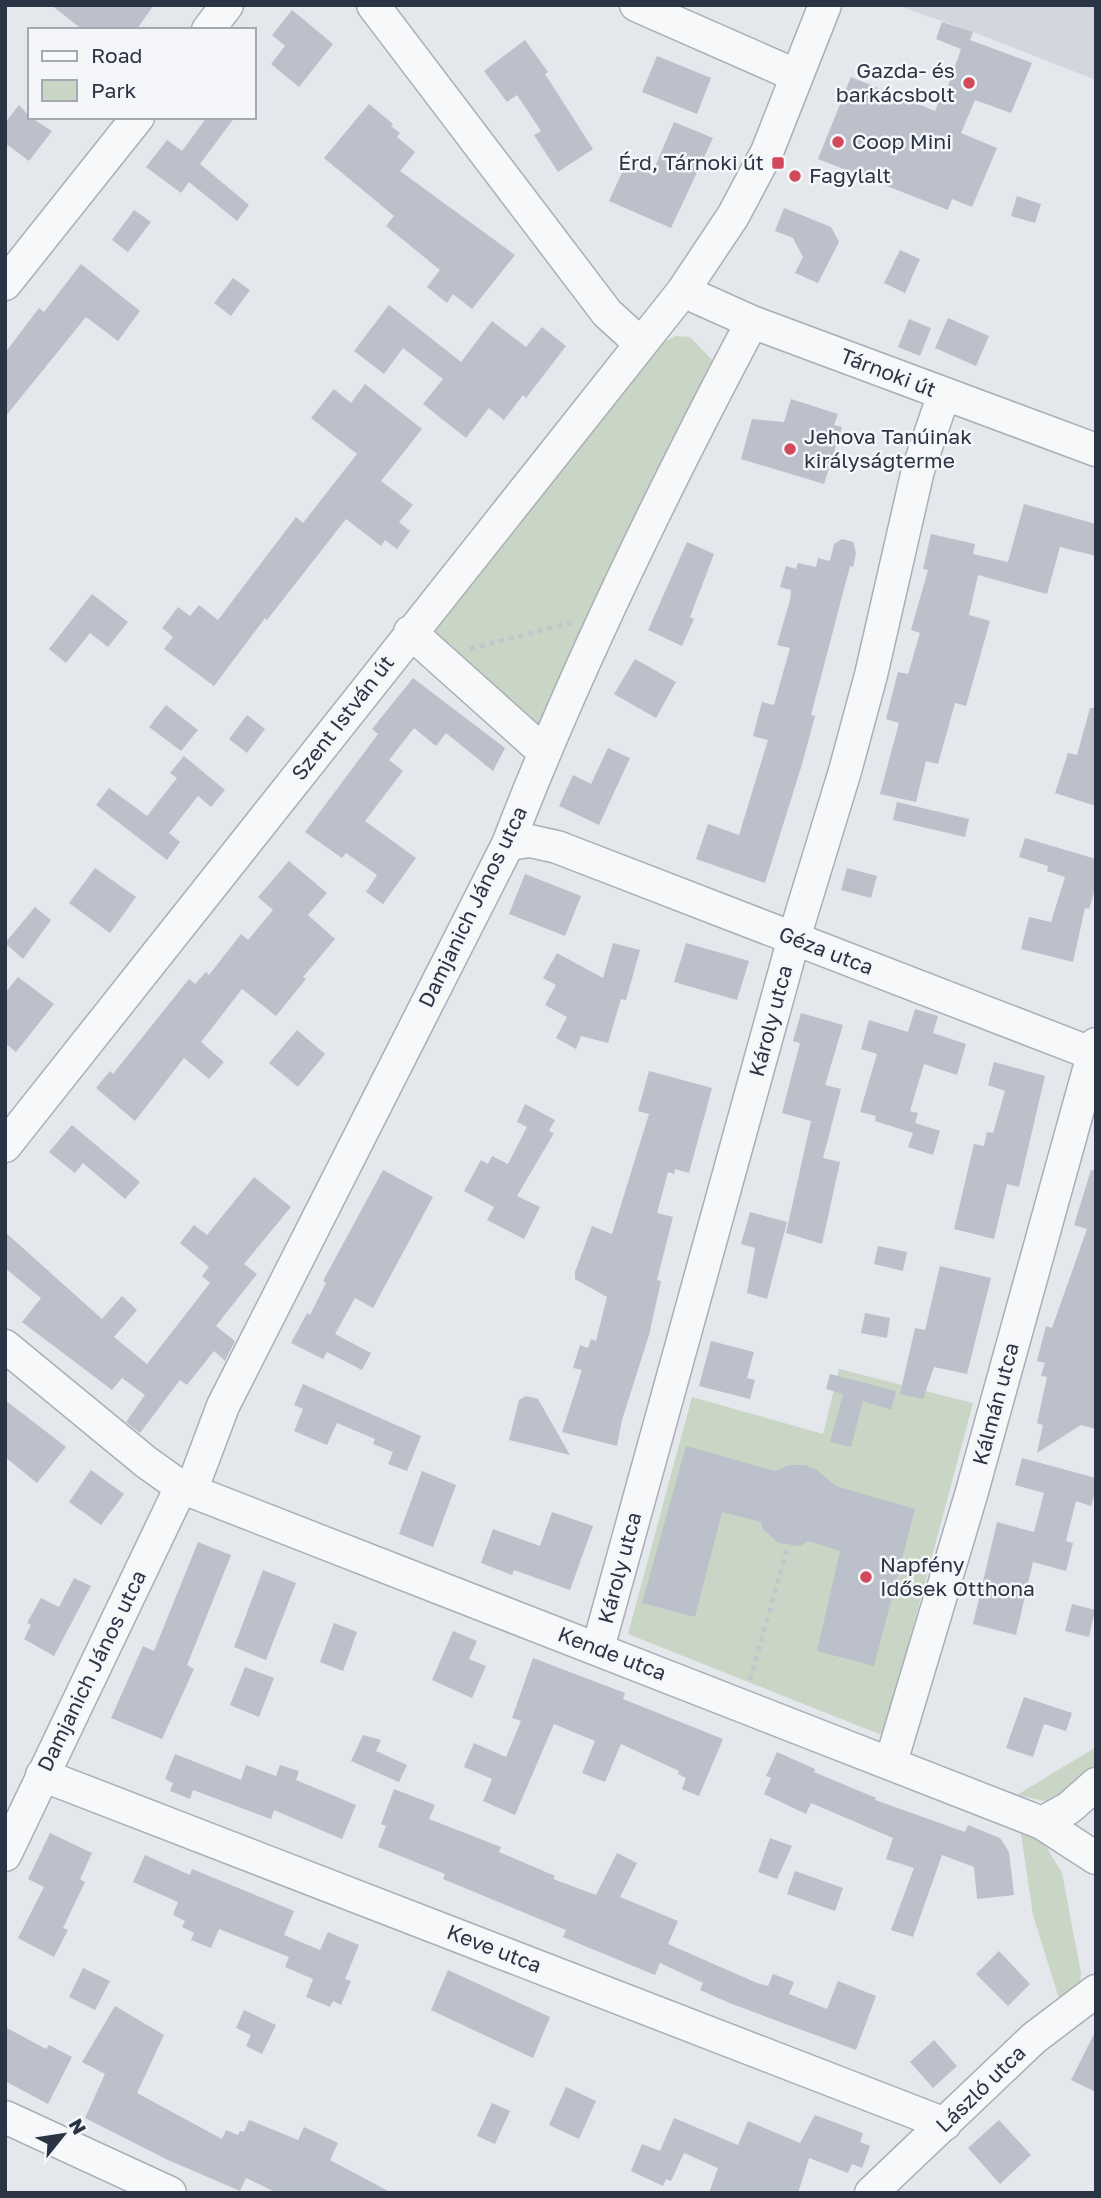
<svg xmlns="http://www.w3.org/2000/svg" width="1101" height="2198" font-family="'Golos Text',sans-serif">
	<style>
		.built { fill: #d2d6de }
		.green { fill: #c9d6c5 }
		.building { fill: #bbc0ca }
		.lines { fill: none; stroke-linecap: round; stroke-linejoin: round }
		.minor-casing { stroke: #a9aeb7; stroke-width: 35 }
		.path { stroke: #c2c5cb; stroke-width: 4.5; stroke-dasharray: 5 5; stroke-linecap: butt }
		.minor { stroke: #f7f8fa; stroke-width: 32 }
		.poi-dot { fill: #d1495b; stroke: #f4f6f9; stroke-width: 2.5 }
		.labels { text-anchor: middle; stroke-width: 5; stroke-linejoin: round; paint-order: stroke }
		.poi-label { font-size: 21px; fill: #2b3445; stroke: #f4f6f9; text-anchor: start }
		.street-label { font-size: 21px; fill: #2b3445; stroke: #f4f6f9 }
	</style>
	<rect width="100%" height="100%" fill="#e4e7ec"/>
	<path class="built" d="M896,5H1096V80L973,32Z"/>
	<path class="green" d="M676,336L690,337L715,363L539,728L429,633L662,343Z
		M839,1369L973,1403L884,1736L628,1634L692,1397L823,1434Z
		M1096,1747V1781L1053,1803L1017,1795Z
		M1019,1820L1039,1835L1062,1873L1081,1973L1079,1991L1061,2005L1033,1915Z"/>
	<path class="building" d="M51,5H154L136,30H83Z
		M292,10L333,44L299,87L271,64L285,46L272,35Z
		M942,22L973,32L970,40L1032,63L1011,113L975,100L961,133L997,148L972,207L952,199L948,210L818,159L851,77L935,111L941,97L944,98L961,49L936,39Z
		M525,40L548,72L545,74L593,149L558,172L534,135L541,131L517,95L507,102L484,71Z
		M657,56L711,78L697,114L642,92Z
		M369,104L393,124L391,126L400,133L397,137L415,152L400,171L515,255L472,309L453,294L447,303L427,287L440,270L386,226L394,216L324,158Z
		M19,105L30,117L52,131L29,161L5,143V123Z
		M207,117H235L200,164L249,205L237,221L189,182L181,193L146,167L167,140L182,151Z
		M674,122L713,138L671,228L609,201L625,166L652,174Z
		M1017,196L1041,204L1035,223L1011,216Z
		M784,208L831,227L839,242L818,283L795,273L803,257L793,238L775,231Z
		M134,210L151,222L128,252L112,240Z
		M900,250L920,259L905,293L884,283Z
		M81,264L140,311L118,341L86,317L5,417V353L39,308L44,312Z
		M233,278L250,290L231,316L214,303Z
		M389,305L461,362L492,321L526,347L542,327L566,346L526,398L523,395L504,420L489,408L466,438L423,404L443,379L403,348L384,374L354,351Z
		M948,318L989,336L976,366L935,348Z
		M909,319L931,328L920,356L898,347Z
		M365,384L422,429L381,481L413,505L399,522L410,531L397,549L385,540L381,546L346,519L267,620L265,618L214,686L164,649L173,637L162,628L178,607L190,616L199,605L218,620L296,517L303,523L357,454L311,418L334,389L351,403Z
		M791,399L838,414L834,425L842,427L824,484L741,459L752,419L784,422Z
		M1024,504L1096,524V556L1060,547L1047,594L978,575L969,615L990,621L966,706L955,703L938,764L926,761L916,802L880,794L899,723L886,719L898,672L908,674L920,633L911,630L928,570L923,569L931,534L975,544L973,554L1008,562Z
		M842,539L853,542L856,553L853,567L850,566L811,715L815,716L802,764L765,883L696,859L708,824L739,835L768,740L753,736L762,702L774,705L790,648L777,645L790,600L791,590L780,587L786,566L796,569L798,563L816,567L818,558L830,561L834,544Z
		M687,542L714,554L690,617L694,619L682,646L648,630Z
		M92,594L128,622L108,647L90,633L66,663L49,649Z
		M635,659L676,682L656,718L614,694Z
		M413,678L505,748L493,771L446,733L436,746L414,728L389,760L403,771L365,821L416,858L383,904L366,892L377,875L346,853L342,858L305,832L378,734L372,729Z
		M166,705L198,730L181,751L149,727Z
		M1090,708H1096V806L1055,793L1068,753L1077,755Z
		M247,715L265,729L247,753L229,739Z
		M608,748L630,758L599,825L559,806L573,775L591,784Z
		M184,756L225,790L211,807L198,796L169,833L180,842L167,860L96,805L109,788L147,816L177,778L170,773Z
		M897,802L969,819L965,837L893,820Z
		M1025,838L1096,859V886L1089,909L1085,908L1073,962L1021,949L1029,917L1051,922L1065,877L1047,871L1048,866L1019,857Z
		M289,861L327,893L308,915L335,939L303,977L306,979L276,1016L242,989L201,1042L224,1062L209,1079L184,1058L135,1121L96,1088L110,1071L113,1074L189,979L195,984L206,972L209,975L241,934L248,940L273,910L258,897Z
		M95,868L136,897L110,933L69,903Z
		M847,868L877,876L871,898L841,890Z
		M525,874L581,896L565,936L509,914Z
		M35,907L51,920L23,959L5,943Z
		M613,943L640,950L626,1000L621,999L608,1043L581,1036L576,1049L556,1038L567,1017L545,1005L556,985L543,978L557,953L603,978Z
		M686,943L749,961L737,1000L674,982Z
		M18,977L54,1004L16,1052L5,1043V993Z
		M915,1009L938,1016L933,1033L966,1044L957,1075L924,1064L910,1111L918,1113L915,1123L940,1131L933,1155L908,1147L913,1133L875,1121L876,1116L860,1112L877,1054L861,1049L869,1020L908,1032Z
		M801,1013L843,1025L825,1085L841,1089L823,1158L840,1162L822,1244L786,1233L811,1121L782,1113L800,1043L793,1041Z
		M297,1030L325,1054L298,1087L269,1063Z
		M994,1062L1045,1076L1019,1187L1007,1184L994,1239L954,1229L974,1144L984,1146L987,1132L993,1133L1005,1091L988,1085Z
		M649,1071L712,1088L689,1173L675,1169L674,1174L668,1172L657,1213L673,1217L657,1280L661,1281L649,1335L622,1420L617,1446L562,1432L582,1370L573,1368L580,1345L588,1348L591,1339L596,1341L607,1297L575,1279V1272L592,1226L612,1234L649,1114L638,1111Z
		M525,1104L555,1120L549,1131L554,1133L517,1196L540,1207L524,1239L487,1220L494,1207L464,1191L481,1160L488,1164L492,1156L508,1164L527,1127L517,1122Z
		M72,1125L140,1182L125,1199L83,1163L75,1173L49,1152Z
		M383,1170L433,1197L373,1308L355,1298L335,1334L371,1353L362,1370L327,1352L323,1359L291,1343L307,1313L310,1315L326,1283L323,1281Z
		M1091,1170L1096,1171V1429L1081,1425L1037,1453L1043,1425L1037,1423L1047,1377L1041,1376L1045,1363L1037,1361L1046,1326L1052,1328L1087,1229L1074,1225Z
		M254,1177L291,1207L244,1264L257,1274L216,1326L235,1341L225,1361L214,1351L187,1385L180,1380L140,1433L126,1422L145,1395L122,1378L112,1390L22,1322L41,1298L5,1268V1232L102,1319L122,1296L137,1310L114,1337L147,1364L210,1283L202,1276L209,1267L180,1243L194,1225L207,1235Z
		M750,1212L787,1222L767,1299L747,1293L755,1248L741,1244Z
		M878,1246L907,1252L903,1271L874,1264Z
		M940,1266L991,1278L967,1374L934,1367L923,1399L900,1394L915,1328L925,1330Z
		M865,1313L890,1318L887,1338L861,1333Z
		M711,1341L754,1352L747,1378L755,1380L750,1399L699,1386Z
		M830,1374L896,1391L891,1410L863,1401L851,1447L830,1442L843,1394L826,1389Z
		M303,1384L421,1436L407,1471L388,1464L393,1452L373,1444L375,1439L337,1423L327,1445L294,1431L303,1409L294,1405Z
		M526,1396L538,1399L570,1455L509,1440L519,1400Z
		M5,1400L66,1447L37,1483L5,1457Z
		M686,1446L775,1471L789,1465H805L817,1470L836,1486L915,1509L874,1666L817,1651L840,1551L808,1541L800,1546L778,1543L763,1529L761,1522L722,1512L695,1617L642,1603Z
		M1022,1458L1096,1478V1489L1091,1506L1076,1501L1066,1541L1073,1543L1066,1571L1033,1562L1016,1635L973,1624L997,1522L1034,1532L1044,1493L1015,1485Z
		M91,1470L124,1494L101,1525L69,1502Z
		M422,1471L456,1485L433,1547L399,1534Z
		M552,1512L593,1526L570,1590L514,1570L512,1575L481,1563L493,1529L540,1546Z
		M198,1542L231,1555L187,1665L194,1669L162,1739L111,1718L143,1646L154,1651Z
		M263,1570L296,1583L266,1660L234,1647Z
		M74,1578L91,1586L54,1656L24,1639L31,1625L27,1623L41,1598L59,1607Z
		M1072,1604L1095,1610L1089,1637L1065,1631Z
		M334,1623L357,1632L343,1671L320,1662Z
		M453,1631L477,1641L469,1659L486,1666L472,1698L432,1680Z
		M533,1658L625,1693L623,1699L723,1739L699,1796L682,1789L686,1778L678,1774L679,1771L621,1744L605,1782L582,1773L595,1741L554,1724L515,1815L483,1801L492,1779L464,1767L474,1743L506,1757L521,1721L512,1718Z
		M245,1667L274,1678L259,1717L230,1705Z
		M1024,1697L1072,1713L1066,1731L1044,1724L1033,1757L1006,1748Z
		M363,1735L381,1740L376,1751L407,1765L399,1782L351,1761Z
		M777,1752L815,1769L814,1772L876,1798L875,1800L965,1832L968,1825L1000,1838L1009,1852L1014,1895L977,1899L974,1867L942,1855L913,1937L891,1930L914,1868L886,1859L893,1838L811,1803L806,1814L764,1794L771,1778L766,1776Z
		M175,1754L241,1780L246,1765L276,1776L280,1765L299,1771L296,1780L356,1805L342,1839L274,1810L271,1819L193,1790L190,1799L170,1791L173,1783L165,1779Z
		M394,1789L435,1805L429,1819L501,1847L499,1852L555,1876L553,1879L596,1895L617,1853L637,1863L620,1897L678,1921L668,1944L757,1983L768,1986L773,1974L794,1982L789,1994L827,2009L838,1981L876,1996L856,2050L732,2004L700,1990L703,1983L660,1963L655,1975L563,1937L566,1930L443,1879L445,1874L378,1847L386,1826L381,1824Z
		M50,1833L92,1853L80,1879L85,1882L63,1928L68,1930L54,1957L18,1938L44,1887L28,1879Z
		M770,1838L792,1846L777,1879L758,1872Z
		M145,1855L190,1875L192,1869L294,1911L284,1935L320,1950L328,1932L359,1945L345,1979L351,1981L341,2005L333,2001L330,2007L306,1997L313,1979L285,1967L289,1957L219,1929L211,1948L191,1940L194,1933L182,1927L185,1921L173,1915L178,1902L133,1882Z
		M795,1871L843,1888L835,1911L787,1894Z
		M999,1951L1030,1984L1008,2006L976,1974Z
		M83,1968L110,1981L95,2010L69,1997Z
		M448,1970L550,2017L533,2058L431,2010Z
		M115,2006L164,2035L137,2093L222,2139L226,2130L238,2135L240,2131L244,2132L249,2120L298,2140L304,2127L338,2143L330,2160L392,2193H277L246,2178L240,2191L168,2160L85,2118L105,2074L82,2062Z
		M244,2010L276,2025L262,2054L246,2046L251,2035L236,2028Z
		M5,2027L46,2049L49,2045L72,2057L48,2104L5,2081Z
		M1096,2030V2092L1071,2080Z
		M934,2040L957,2066L933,2088L910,2062Z
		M566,2087L596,2101L579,2139L549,2125Z
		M492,2103L510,2111L495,2144L477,2136Z
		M815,2115L863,2133L860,2142L870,2146L862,2168L852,2164L848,2173L809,2158L798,2193H709L718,2168L684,2153L671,2181L666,2179L663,2186L631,2171L642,2144L660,2151L674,2118L738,2145L748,2121L800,2143Z
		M999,2120L1031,2155L1000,2184L968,2148Z"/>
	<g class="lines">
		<g class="minor-casing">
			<path id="minor" d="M373,5L607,313L641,344
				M636,5L795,75
				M208,30L227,5
				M5,284L138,117
				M683,291L752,322L1096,450
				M410,632L544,752
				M508,844L530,841L557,847L1096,1055
				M5,1146L683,291L733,216L767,152L825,5
				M5,1346L146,1462L181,1487L1042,1823L1096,1858
				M191,1491L223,1406L508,844C576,667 663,490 752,322
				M598,1648L794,938L845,771L871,675L918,470L944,394
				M891,1762L971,1495L1096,1044
				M42,1775L945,2124
				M1042,1823L1069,1808L1096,1784
				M5,1855L181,1487
				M5,2117L170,2193
				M871,2193L1034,2038L1096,1991"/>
		</g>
		<path class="path" d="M470,649L573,622
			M750,1680L788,1545"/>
		<use href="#minor" class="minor"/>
	</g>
	<g class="poi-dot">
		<circle cx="969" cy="83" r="7"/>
		<circle cx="838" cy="142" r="7"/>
		<rect x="771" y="156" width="14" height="14" rx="3.5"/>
		<circle cx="795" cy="176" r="7"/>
		<circle cx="790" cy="449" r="7"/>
		<circle cx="866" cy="1577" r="7"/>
	</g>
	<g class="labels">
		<g class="poi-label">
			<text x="955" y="78" text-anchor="end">Gazda- és<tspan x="955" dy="24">barkácsbolt</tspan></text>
			<text x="852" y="149">Coop Mini</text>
			<text x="764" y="170" text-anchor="end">Érd, Tárnoki út</text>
			<text x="809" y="183">Fagylalt</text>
			<text x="804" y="444">Jehova Tanúinak<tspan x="804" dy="24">királyságterme</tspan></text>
			<text x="880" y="1572">Napfény<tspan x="880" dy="24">Idősek Otthona</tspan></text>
		</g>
		<g class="street-label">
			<text transform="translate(888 373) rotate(21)" y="7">Tárnoki út</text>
			<text transform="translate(343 718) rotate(-52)" y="7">Szent István út</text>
			<text transform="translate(473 907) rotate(-64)" y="7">Damjanich János utca</text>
			<text transform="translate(826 951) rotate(21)" y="7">Géza utca</text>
			<text transform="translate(771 1021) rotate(-75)" y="7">Károly utca</text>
			<text transform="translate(996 1404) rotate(-75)" y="7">Kálmán utca</text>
			<text transform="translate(620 1568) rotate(-75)" y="7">Károly utca</text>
			<text transform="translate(612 1654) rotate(21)" y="7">Kende utca</text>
			<text transform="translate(92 1671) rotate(-64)" y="7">Damjanich János utca</text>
			<text transform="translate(494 1949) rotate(21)" y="7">Keve utca</text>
			<text transform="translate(981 2089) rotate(-44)" y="7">László utca</text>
		</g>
	</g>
	<rect width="1101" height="2198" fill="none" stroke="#2b3445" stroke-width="14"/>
	<rect x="28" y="28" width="228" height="91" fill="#f4f6f9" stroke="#a4a8b1" stroke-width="2"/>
	<rect x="42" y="51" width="35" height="10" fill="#f7f8fa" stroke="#a4a8b1" stroke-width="2"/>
	<text x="91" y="63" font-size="21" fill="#2b3445">Road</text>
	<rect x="42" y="80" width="35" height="21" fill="#c9d6c5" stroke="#a4a8b1" stroke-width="2"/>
	<text x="91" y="98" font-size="21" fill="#2b3445">Park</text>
	<g transform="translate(63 2135) rotate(60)" stroke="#f4f6f9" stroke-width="5" paint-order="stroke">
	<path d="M0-5L12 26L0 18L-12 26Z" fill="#2b3445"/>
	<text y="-10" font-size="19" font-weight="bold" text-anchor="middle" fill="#2b3445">N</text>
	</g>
</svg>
